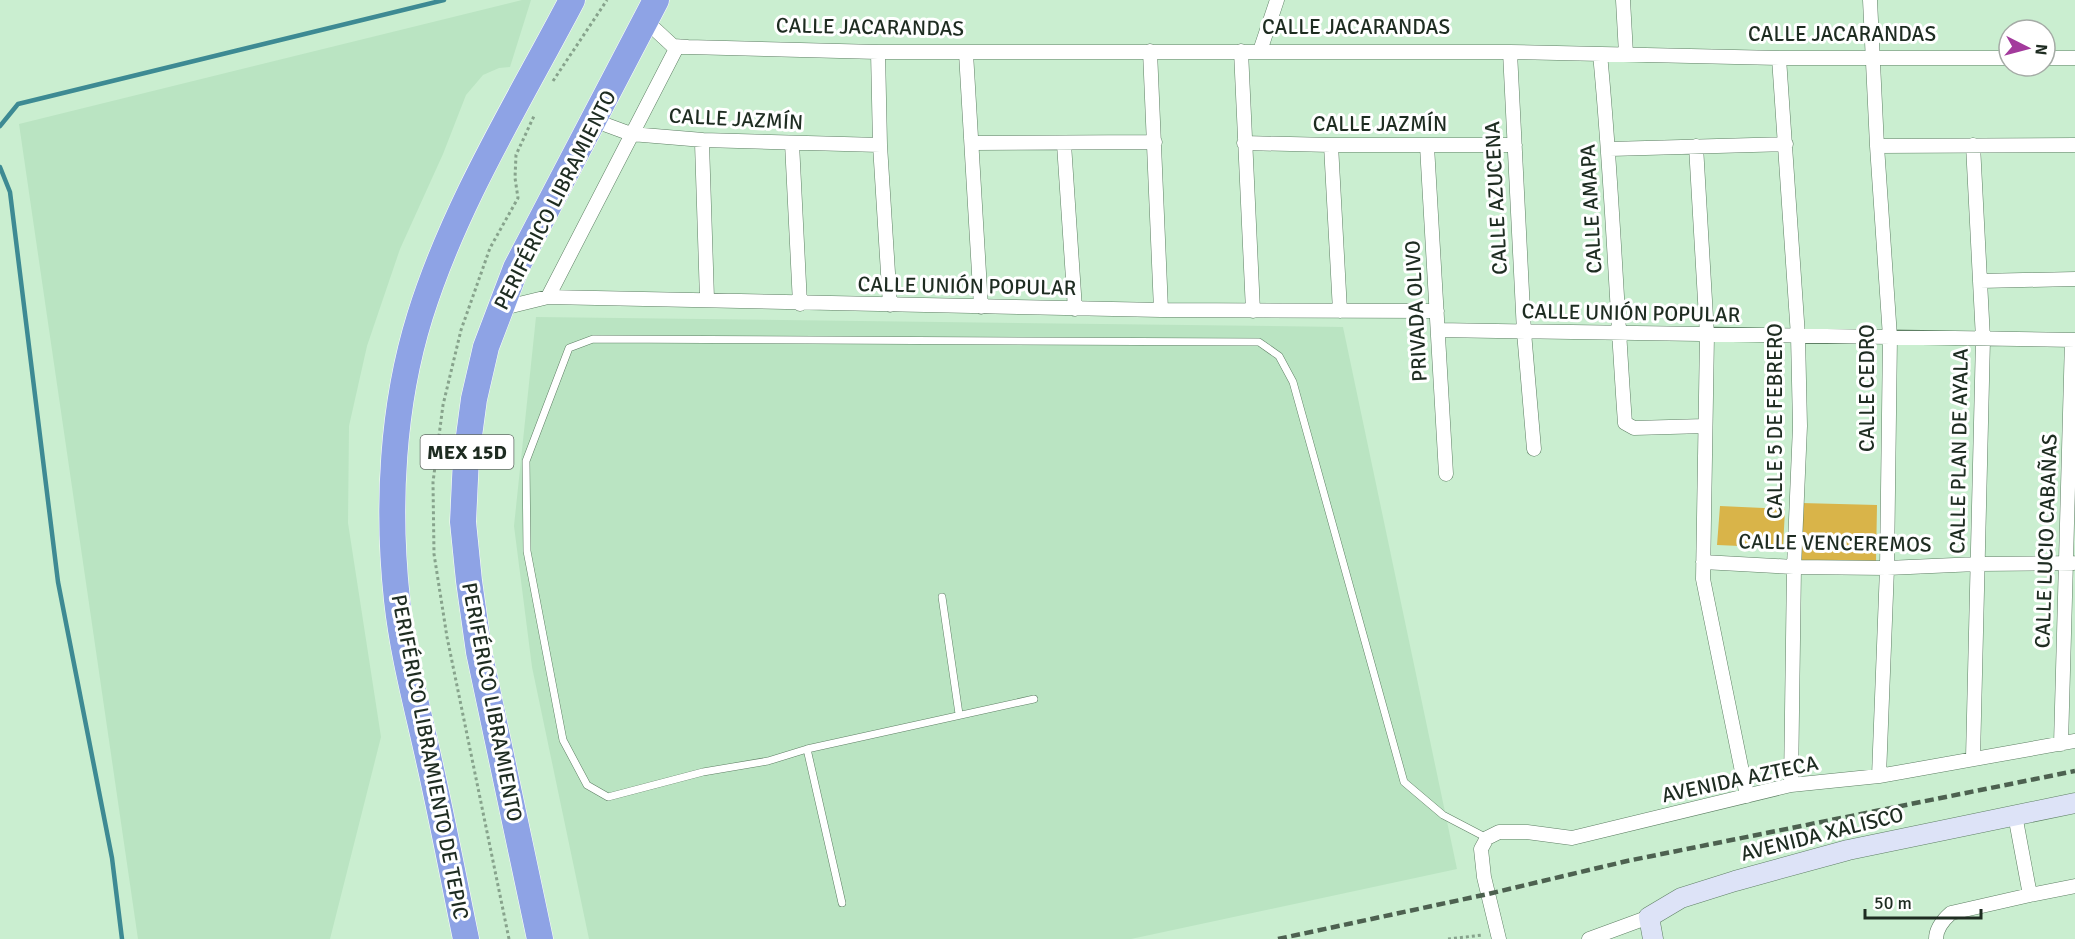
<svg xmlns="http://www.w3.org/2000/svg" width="2075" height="939" font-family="Signika,sans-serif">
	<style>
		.built { fill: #bae4c2 }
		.green { fill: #d9b449 }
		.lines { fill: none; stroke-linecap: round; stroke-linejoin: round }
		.stream { stroke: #3d8a93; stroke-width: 4.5 }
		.lane-casing { stroke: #5e7f64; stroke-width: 8 }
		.street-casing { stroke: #5e7f64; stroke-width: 15 }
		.secondary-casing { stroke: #5e7f64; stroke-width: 21 }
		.highway-casing { stroke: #fff; stroke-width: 27 }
		.path { stroke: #87a38c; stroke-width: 3; stroke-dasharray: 3 3; stroke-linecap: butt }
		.lane { stroke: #fff; stroke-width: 7 }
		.street { stroke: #fff; stroke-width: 14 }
		.secondary { stroke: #dde3f7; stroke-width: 20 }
		.highway { stroke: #8ea3e5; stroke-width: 26 }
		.rail { stroke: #4d6150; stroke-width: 4.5; stroke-dasharray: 9 4.5; stroke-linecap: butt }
		.labels { text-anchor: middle; stroke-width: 6; stroke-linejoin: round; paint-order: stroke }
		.shield { fill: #fff; stroke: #626b64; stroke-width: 1.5 }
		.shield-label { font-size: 20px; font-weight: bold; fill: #1e2c21 }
		.street-label { font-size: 21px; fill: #1e2c21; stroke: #fff }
	</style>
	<rect width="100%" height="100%" fill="#caeed0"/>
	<path class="built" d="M522,0H531L510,67L499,68L483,75L466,95L443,154L400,249L367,346L349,426L348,523L381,737L330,939H138L19,124Z
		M536,317L1343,327L1457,869L1131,939H589L532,667L514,526Z"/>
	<path class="green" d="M1801,503L1877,505L1876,562L1800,561Z
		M1720,506L1785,509L1783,548L1717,545Z"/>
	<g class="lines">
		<path class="stream" d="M0,126L18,104L444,0
			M0,167L10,192L58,582L112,858L122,939"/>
		<g class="lane-casing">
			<path id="lane" d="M942,597L959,714
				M1034,699L807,749L768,761L703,772L608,797L587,785L563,740L527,551L526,461L569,348L593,339L1259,342L1279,356L1293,382L1404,782L1443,815L1487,838
				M807,749L842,903"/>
		</g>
		<g class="street-casing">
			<path id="street" d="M1623,0L1626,54
				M1870,0L1877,146L1890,337L1887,568L1879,776
				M646,21L673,46L688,47L878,52H1510L1779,58H2009
				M1150,51L1161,310
				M1241,51L1253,311
				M1260,51L1277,0
				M878,52L880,145L890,305
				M1510,52L1524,332L1534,449
				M966,53L981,307
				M1600,54C1612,177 1616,300 1625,423L1634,428L1705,426
				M1779,58L1798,336L1800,426L1794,567L1791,785
				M2045,58H2075
				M593,120L631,134L703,140L880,145
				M703,140L702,143L707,299
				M792,143L800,304
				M973,143L1155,142
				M1244,143L1331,145H1515
				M1064,144L1075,309
				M1331,145L1340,311
				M1973,145L1983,339L1973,758
				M1427,146L1446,474
				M1696,146L1707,335L1703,579L1747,796
				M1877,146L2075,145
				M1610,149L1786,144
				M1980,281L2075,279
				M548,297L677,47
				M499,309L548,297L1161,310L1437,311
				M1438,330L2075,340
				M1703,562L1794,567L1887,568L1977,564L2073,563
				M2061,744L2072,340
				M2015,815L2030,895L2075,886
				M1499,939L1484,877L1481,849L1487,838L1499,832H1527L1572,838L1791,785L1879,776L2075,741
				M1589,939L1649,917
				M1936,939C1936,928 1943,920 1951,913L2030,895"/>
		</g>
		<g class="secondary-casing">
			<path id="secondary" d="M1653,939L1649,917L1681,898L1735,881L1848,850L2075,803"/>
		</g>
		<g class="highway-casing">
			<path id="highway" d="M466,939C454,881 443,823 430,765C418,710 403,656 397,600C387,507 392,406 420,316C455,204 518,103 572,0
				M540,939L479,652L469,581L463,522L466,458L474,399L486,347L516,268L656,0"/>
		</g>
		<path class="path" d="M553,81L607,0
			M509,939L447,637L434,554L433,482L443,405L461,330L490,248L518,198L515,178L516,155L534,116
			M1448,939L1483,935"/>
		<use href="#lane" class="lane"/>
		<use href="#street" class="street"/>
		<use href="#secondary" class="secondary"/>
		<use href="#highway" class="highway"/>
		<path class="rail" d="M1278,939L1488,894L1627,861L2075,771"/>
	</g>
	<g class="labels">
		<rect class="shield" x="420.5" y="435" width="93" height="34" rx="4.5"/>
		<g class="shield-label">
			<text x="467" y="459">MEX 15D</text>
		</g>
		<g class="street-label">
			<text transform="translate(870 27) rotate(1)" y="7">CALLE JACARANDAS</text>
			<text x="1356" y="34">CALLE JACARANDAS</text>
			<text x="1842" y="41">CALLE JACARANDAS</text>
			<text transform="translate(736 119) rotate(3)" y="7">CALLE JAZMÍN</text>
			<text x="1380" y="131">CALLE JAZMÍN</text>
			<text transform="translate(1496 198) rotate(-93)" y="7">CALLE AZUCENA</text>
			<text transform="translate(555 200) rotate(-63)" y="7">PERIFÉRICO LIBRAMIENTO</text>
			<text transform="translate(1591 209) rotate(-93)" y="7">CALLE AMAPA</text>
			<text transform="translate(967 286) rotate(1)" y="7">CALLE UNIÓN POPULAR</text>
			<text transform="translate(1416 311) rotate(-93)" y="7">PRIVADA OLIVO</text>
			<text transform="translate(1631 313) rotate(1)" y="7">CALLE UNIÓN POPULAR</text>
			<text transform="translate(1867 388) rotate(-90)" y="7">CALLE CEDRO</text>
			<text transform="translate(1775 421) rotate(-90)" y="7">CALLE 5 DE FEBRERO</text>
			<text transform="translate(1959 451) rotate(-89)" y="7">CALLE PLAN DE AYALA</text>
			<text transform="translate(2046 541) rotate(-88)" y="7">CALLE LUCIO CABAÑAS</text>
			<text transform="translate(1835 543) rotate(1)" y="7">CALLE VENCEREMOS</text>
			<text transform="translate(492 702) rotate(79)" y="7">PERIFÉRICO LIBRAMIENTO</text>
			<text transform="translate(430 757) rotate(79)" y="7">PERIFÉRICO LIBRAMIENTO DE TEPIC</text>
			<text transform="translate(1740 779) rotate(-12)" y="7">AVENIDA AZTECA</text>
			<text transform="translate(1822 834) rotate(-14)" y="7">AVENIDA XALISCO</text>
		</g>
	</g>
	<g transform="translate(2027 48) rotate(96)"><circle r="28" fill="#ffffff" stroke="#a5aba6" stroke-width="1.5"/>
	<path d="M0-4.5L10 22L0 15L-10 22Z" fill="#a33a9c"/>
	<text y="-9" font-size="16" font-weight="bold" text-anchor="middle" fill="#1e2c21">N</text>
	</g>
	<path d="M1865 909v9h116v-9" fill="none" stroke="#1e2c21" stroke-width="3"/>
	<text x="1874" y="909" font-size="18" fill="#1e2c21" stroke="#ffffff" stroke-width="4.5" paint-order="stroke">50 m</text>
</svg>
